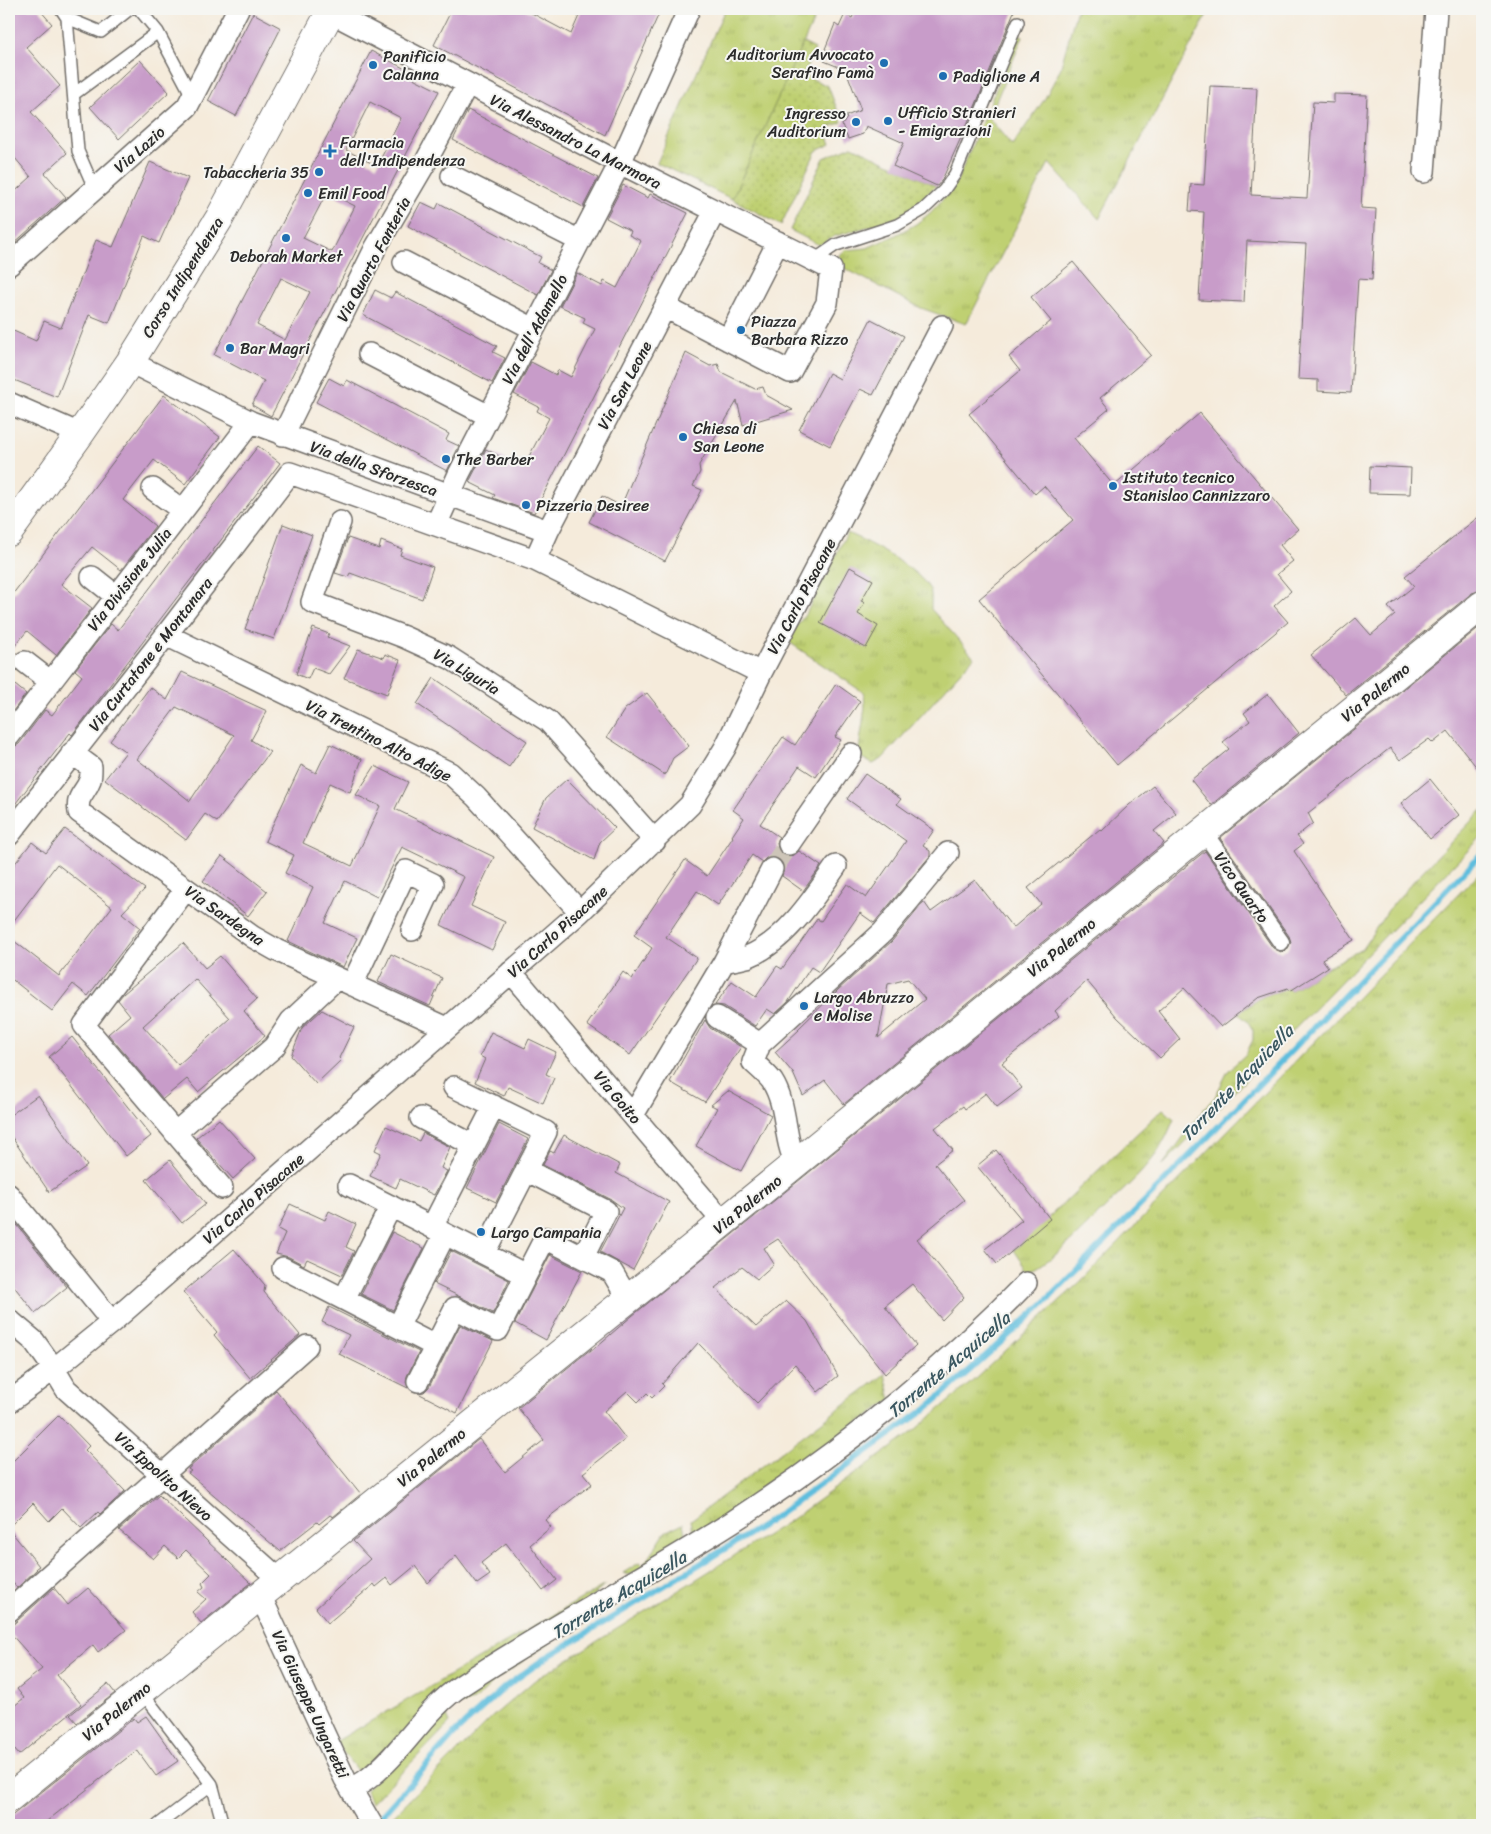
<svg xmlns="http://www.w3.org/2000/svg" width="1491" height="1834" font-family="Sriracha,sans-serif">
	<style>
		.grass { fill: url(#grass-tufts); stroke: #757e4e }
		.garden { fill: url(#garden-dots); stroke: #757e4e }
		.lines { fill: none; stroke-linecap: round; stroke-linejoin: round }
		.stream { stroke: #5ebedd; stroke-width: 6 }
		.building { fill: #c89cc9; fill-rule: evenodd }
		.minor-tunnel { stroke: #cdc5b8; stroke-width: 21; stroke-dasharray: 21 11; stroke-linecap: butt }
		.service-casing { stroke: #726e69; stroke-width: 14 }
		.pedestrian-casing { stroke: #726e69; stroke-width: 19 }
		.minor-casing { stroke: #726e69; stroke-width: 24 }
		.secondary-casing { stroke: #726e69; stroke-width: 30 }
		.primary-casing { stroke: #726e69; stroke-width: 30 }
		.service { stroke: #fff; stroke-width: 11 }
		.pedestrian { stroke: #fff; stroke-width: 16 }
		.minor { stroke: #fff; stroke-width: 21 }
		.secondary { stroke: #fff; stroke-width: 28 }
		.primary { stroke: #fff; stroke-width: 28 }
		.poi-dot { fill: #1f6fb2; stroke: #f6f6f2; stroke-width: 2 }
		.labels { text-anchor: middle; stroke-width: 4; stroke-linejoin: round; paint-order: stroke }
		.poi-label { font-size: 16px; fill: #2b2b2b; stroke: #f6f6f2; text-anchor: start }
		.street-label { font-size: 16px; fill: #2b2b2b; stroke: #f6f6f2 }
		.water-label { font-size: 18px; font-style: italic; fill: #3a5760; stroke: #f6f6f2 }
	</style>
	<defs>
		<pattern id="grass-tufts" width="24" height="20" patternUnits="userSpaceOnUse" patternTransform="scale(1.25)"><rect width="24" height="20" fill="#bfd072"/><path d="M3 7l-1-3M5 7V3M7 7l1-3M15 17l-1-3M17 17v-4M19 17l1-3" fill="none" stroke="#a4b363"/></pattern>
		<pattern id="garden-dots" width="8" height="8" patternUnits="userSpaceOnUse" patternTransform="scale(1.25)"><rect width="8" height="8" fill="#bfd072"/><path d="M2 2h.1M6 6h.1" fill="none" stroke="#a4b363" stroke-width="1.8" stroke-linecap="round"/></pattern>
	</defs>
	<rect width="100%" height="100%" fill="#f6f6f2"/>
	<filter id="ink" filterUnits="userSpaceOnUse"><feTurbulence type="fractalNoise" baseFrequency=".02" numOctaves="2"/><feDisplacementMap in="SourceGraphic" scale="10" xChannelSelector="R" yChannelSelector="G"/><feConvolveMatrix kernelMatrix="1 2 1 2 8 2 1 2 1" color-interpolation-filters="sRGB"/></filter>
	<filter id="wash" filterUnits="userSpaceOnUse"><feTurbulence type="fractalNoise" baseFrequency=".0096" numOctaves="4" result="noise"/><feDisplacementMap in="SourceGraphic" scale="20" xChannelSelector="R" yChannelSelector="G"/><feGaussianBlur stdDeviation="1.12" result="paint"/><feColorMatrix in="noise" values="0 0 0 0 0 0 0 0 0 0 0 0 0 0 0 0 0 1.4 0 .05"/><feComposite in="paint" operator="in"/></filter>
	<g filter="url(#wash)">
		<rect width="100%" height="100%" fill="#f5ebdb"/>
		<path class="grass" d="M725,9H819L732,199L657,163Z
			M1077,9H1210L1099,219L1049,163L966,324L921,308L844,268L839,255L846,250L867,248L894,236L916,224L930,213L943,199L958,179L1019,34L1023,36L989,118L1012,146L1044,100L1060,70Z
			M847,533C868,542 920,569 930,590C932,595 931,603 931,609L974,657L882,759L873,764L858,756L865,707L864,693L789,642L794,630L807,612Z
			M1482,810V836L1162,1166L1204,1109L1215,1097L1228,1071L1246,1054L1253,1040V1030L1248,1022L1238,1013L1264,996L1287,988L1290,991L1328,967L1362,949L1389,909L1418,876Z
			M1482,870V1825H398L391,1818L492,1717L535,1680L788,1522L909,1435L974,1380L1080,1282Z
			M1163,1109L1174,1119C1169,1131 1164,1142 1157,1153C1143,1173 1124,1189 1107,1206C1083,1229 1059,1257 1029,1272L1014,1250Z
			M975,1346L977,1349L903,1409L550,1642L496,1680L474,1701L452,1706L446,1714L450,1723L371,1804L366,1790L449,1701L512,1660Z
			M885,1374L891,1400L694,1537L691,1520Z
			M683,1523L685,1534L680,1543L630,1575L623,1573L639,1563L643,1566L665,1532Z
			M605,1585L584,1604L415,1721L359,1773L335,1742Z"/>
		<path class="garden" d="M803,43L815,49L803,75L828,86L842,122L825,129L831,144L816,151L781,225L732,199Z
			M852,146L936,186L905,214L885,222L835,236L819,245L790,230L824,158Z"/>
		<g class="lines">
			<path class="stream" d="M376,1822L456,1732L505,1687L544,1659L764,1525L927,1408L970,1370L1041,1306L1210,1135L1482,853"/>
		</g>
		<g id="blocks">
			<path class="building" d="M9,9H39L52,24L26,47L60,86L31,112L67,153L45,173L66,197L13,244L9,239V197L31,177L9,151V105L15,99L9,92Z
				M452,9H524L571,34L582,9H661L605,135L434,45Z
				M856,9H1015L976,104L942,180L937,186L893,166L904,143L866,126L863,134L848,139L842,125L847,118L844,117L861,110L846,70L824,61L829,51L825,49L835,24L839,27L845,14L852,18Z
				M253,13L281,28L236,116L208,101Z
				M371,51L413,73L411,77L439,91L271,416L252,405L264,381L214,355ZM370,102L401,118L377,166L346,150ZM327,192L355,206L332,252L303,238ZM281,278L310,292L285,340L257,325Z
				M140,60L169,92L119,139L90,107Z
				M1210,86L1257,88L1251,195L1307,198L1313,102L1334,103V94L1367,95L1361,208L1376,209L1372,280L1358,279L1351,393L1318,391V380L1298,379L1306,244L1247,241L1244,302L1199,300L1204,212L1189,211L1191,184L1204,185Z
				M468,110L598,178L583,207L453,140Z
				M150,162L188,178L159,243L144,236L109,323L89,315L57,397L9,378V329L36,341L44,321L61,328L96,240L113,247Z
				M623,185L648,198L650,194L688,213L534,513L493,498L495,495L469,482L486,449L512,463L514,458L525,464L549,418L537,411L539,407L514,394L531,362L556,375L558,370L571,377L595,329L583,323L585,318L560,306L577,273L602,286L604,281L617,288L641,241L629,235L631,231L606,218Z
				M421,202L436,209L439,203L541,257L538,263L551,270L538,295L408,226Z
				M1073,262L1151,355L1100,398L1109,409L1074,438L1114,486L1200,413L1298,529L1280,545L1293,561L1277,574L1291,591L1274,606L1288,622L1117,765L979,599L1073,520L1044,486L1035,494L969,414L1020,371L1009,357L1051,321L1031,297Z
				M375,290L391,298L395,292L497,346L493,352L505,358L492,383L363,315Z
				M871,319L904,336L873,395L860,389L830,446L799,430L829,373L840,379Z
				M686,353L710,366L718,364L721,372L755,389L763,387L766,395L793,410L743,425L737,401L699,465L700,472L693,486L702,490L665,561L589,522L602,496L621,506Z
				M329,378L344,386L347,380L449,434L446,440L459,446L447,471L316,402Z
				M164,395L220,437L185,484L154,460L123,500L155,526L121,570L92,547L61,584L92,608L56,655L27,631L9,653V599Z
				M258,446L280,463L97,702L72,735L70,733L9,812V748L14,747L19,744L45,710L52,715L82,676L75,670L111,624L118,630Z
				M1370,466L1411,468L1410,494L1369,493Z
				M1482,514V590L1472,593L1346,695L1311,655L1356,618L1371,635L1395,615L1388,607L1414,586L1405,576Z
				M283,524L312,535L274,639L245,629Z
				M348,538L379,549L381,541L402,549L400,555L433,567L422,599L350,573L348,577L335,573Z
				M850,567L873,580L861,601L865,602L858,614L878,626L866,648L820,623Z
				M1482,625V774L1448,731L1433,743L1429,739L1400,760L1390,748L1308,813L1313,823L1297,836L1303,844L1294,851L1354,940L1322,959L1328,967L1290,991L1288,988L1258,998L1221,1027L1184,988L1158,1011L1180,1039L1160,1058L1117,1017L1087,981L1055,1011L1059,1016L1002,1063L1022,1088L997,1107L986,1093L965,1109L963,1106L935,1128L953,1150L935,1164L964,1200L917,1239L964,1297L942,1320L912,1284L885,1306L916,1345L885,1374L778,1239L764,1248L774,1264L757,1279L742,1267L715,1288L756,1327L786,1301L807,1321L838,1376L818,1392L795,1364L757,1403L698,1343L662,1384L664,1386L652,1398L647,1393L638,1402L627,1391L604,1411L626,1439L583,1473L592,1484L545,1520L551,1527L530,1545L557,1580L543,1591L506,1543L481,1563L490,1575L477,1584L456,1556L428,1583L415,1566L392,1585L387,1578L376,1587L374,1584L328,1623L316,1608L370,1559L353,1541L479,1439L505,1472L544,1440L518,1408L592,1348L589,1353L632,1316L1205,851L1273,948L1281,952L1287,950L1291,942L1289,936L1220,838Z
				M313,628L329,634L327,637L350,646L329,674L313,668L308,679L296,674Z
				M358,649L384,658L385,654L400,660L387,694L344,678Z
				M182,672L267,711L251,740L270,752L217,822L205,814L186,840L105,779L126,752L110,741L150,687L167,700ZM176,707L234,735L190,801L137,759Z
				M434,678L527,741L509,767L417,704Z
				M9,680L26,694L9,716Z
				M836,684L860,701L835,737L841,740L816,777L799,766L760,824L779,837L777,843L778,849L782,855L788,856L794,855L799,851L821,866L803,891L782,876L784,868L783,863L778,858L771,857L766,858L762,862L752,855L718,905L697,891L666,937L697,958L630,1055L587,1025L623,972L632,979L652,948L634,935L685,860L707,876L733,837L732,836L744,818L733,810L783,737L795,745Z
				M647,693L689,746L673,758L665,775L607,737L625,709Z
				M1268,694L1299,733L1211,805L1191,780L1229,749L1223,742L1250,721L1244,713Z
				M330,744L362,759L350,792L330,783L303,843L352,866L380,806L356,795L375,766L408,782L395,809L494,857L471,906L505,922L492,950L441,925L464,877L402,847L377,897L345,881L325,923L357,938L343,967L288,941L313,887L285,873L294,855L265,841L301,765L316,773Z
				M865,774L901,799L897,804L934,830L923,846L930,851V856L874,923L860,913L819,972L811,967L788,1002L775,1014L767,1009L755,1026L724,1006L715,1005L732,981L756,997L777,966L782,969L817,919L821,921L847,884L866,898L906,841L847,799Z
				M567,779L615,828L600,842L594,860L532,827L546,798Z
				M1430,779L1459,815L1430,839L1401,803Z
				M1153,786L1176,813L1154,831L1164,843L844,1104L825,1080L803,1096L793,1073L775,1052L799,1030L798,1029L838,990L892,941L924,902L931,912L975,880L1013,928L1041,904L1028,888L1100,829L1102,831L1129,805ZM908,979L925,999L878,1038L888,984Z
				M65,829L145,889L122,913L140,928L88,996L73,984L52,1011L9,977V937L59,976L112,907L57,864L9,927V871L32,842L46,853Z
				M222,856L267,891L248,916L203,881Z
				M183,943L205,968L220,956L257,999L244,1011L265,1036L198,1092L187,1079L163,1099L108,1034L130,1015L118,1000L123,994ZM195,979L230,1018L178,1065L143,1026Z
				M391,954L442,978L430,1006L378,982Z
				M322,1010L354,1027L339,1058L341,1060L316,1084L291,1056L302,1028Z
				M705,1020L710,1028L741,1047L705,1102L670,1082Z
				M491,1032L525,1048L529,1039L556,1052L546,1074L554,1078L543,1103L508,1087L504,1096L475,1082L485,1059L480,1056Z
				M72,1037L151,1136L126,1156L49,1057Z
				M728,1091L771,1115L741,1171L696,1146L717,1108L711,1105Z
				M38,1095L87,1166L49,1192L9,1133V1116Z
				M219,1119L255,1159L233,1179L196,1138Z
				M499,1124L528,1139L496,1202L467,1188Z
				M386,1126L419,1141L423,1133L450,1147L441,1168L447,1171L434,1195L400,1179L396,1188L370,1176L381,1153L375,1150Z
				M564,1135L620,1165L616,1173L669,1202L633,1270L600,1252L623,1208L612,1200L543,1165L550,1151L554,1153Z
				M996,1150L1050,1219L997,1264L985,1249L1022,1220L977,1166Z
				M170,1160L206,1204L182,1223L146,1180Z
				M290,1204L325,1220L329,1211L356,1224L346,1247L354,1251L342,1275L307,1259L304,1265L289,1257L276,1254L285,1233L278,1229Z
				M9,1215L67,1287L35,1313L9,1280Z
				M392,1232L424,1248L393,1310L361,1294Z
				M234,1249L265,1285L264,1292L300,1335L250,1378L214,1335L217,1332L183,1292Z
				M451,1251L509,1280L493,1313L434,1284Z
				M550,1255L582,1271L546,1340L515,1323Z
				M329,1307L419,1352L407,1376L406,1382L408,1388L339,1354L349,1335L322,1322Z
				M460,1325L493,1341L457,1413L418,1393L424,1392L429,1387Z
				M276,1390L361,1494L333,1517L330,1515L319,1524L317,1522L280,1551L188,1473L191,1471L188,1469Z
				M59,1415L89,1446L85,1450L125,1491L100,1514L98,1512L81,1528L62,1508L49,1521L33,1503L9,1527V1465Z
				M159,1495L251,1583L201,1623L192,1612L206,1599L198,1592L204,1587L202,1583L211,1574L186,1550L178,1558L165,1546L153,1559L119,1530Z
				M9,1529L39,1566L36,1568L37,1569L17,1588L9,1578Z
				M54,1588L68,1605L88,1588L126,1630L98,1652L93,1645L57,1675L81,1704L19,1755L9,1743V1710L24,1698L17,1689L42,1669L9,1632V1628Z
				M108,1684L115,1693L77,1723L70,1715Z
				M146,1716L178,1761L156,1776L137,1750L42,1825H9V1818L134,1718L137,1722Z"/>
		</g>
	</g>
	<g filter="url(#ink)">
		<use href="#blocks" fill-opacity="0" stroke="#726e69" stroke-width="1"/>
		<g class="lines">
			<path class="minor-tunnel" d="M772,869L789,844"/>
			<g class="service-casing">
				<path id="service" d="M61,9L67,18L78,151L94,188
					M139,9L158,32L193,98
					M67,18L101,32L130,9
					M74,94L158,32
					M814,260L836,245L897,225L923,210L944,190L955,174L1018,22
					M141,1691L212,1784L223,1825
					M158,1825L212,1784"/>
			</g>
			<g class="pedestrian-casing">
				<path id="pedestrian" d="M1203,831L1281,942"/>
			</g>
			<g class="minor-casing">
				<path id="minor" d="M324,9L620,163L831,269L827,303L790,372L665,307
					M1424,172L1436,10
					M452,176L580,241
					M404,262L534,329
					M9,265L187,107L238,9
					M728,340L778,242
					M369,354L489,416
					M130,362L251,422L548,531
					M9,403L80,434
					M283,435L376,247L424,165L467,85
					M153,489L182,510
					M340,522L312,602L404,637L450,658L548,721L655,841
					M436,525L535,560L761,673
					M535,560L548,531L715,211
					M92,577L116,596
					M166,635L450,773L476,797L580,912
					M25,662L51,682
					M9,736L251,422
					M72,753L91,767C91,771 91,777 90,780C85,794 76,795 79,812L253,937L276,950L447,1028
					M9,835L166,635L290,473L436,525L459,474L620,163L689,9
					M789,844L851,754
					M186,889L84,1025L222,1188
					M724,962C731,960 740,959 747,957C785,942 814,898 836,866
					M511,972L724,1223
					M352,985L406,871L433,884L412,930
					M717,1017L760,1044
					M454,1087L546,1132L484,1253
					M633,1115L724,962L772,869
					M421,1118L473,1145
					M175,1133L274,1047L291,1021L337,978
					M796,1163C783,1138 788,1106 772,1081C767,1074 759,1068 753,1062L760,1044L883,932L948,853
					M526,1170L606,1211L583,1257
					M349,1185L526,1275L545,1238L612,1272L628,1299
					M9,1195L112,1322
					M432,1227L494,1106
					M283,1268L435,1346
					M344,1299L391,1206
					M9,1320L34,1341L54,1369L66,1389L280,1580
					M398,1327L445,1234
					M418,1381L455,1308L498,1330L526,1275
					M9,1402L54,1369L112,1322L580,912L690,805L725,748L761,673L942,326
					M260,1595L345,1779L372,1825
					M9,1611L307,1346
					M351,1789C357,1786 364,1782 369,1778C404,1751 425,1709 462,1685C550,1627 644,1578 732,1522C839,1453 937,1375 1026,1283"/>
			</g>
			<g class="secondary-casing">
				<path id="secondary" d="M9,1798L613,1311L651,1281L1482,605"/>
			</g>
			<g class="primary-casing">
				<path id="primary" d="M9,532L80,434L130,362L219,219L332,9"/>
			</g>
			<use href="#service" class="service"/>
			<use href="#pedestrian" class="pedestrian"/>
			<use href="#minor" class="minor"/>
			<use href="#secondary" class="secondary"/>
			<use href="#primary" class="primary"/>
		</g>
	</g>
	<g class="poi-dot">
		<circle cx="884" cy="63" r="5"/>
		<circle cx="373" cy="65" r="5"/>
		<circle cx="943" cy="76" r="5"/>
		<circle cx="888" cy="121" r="5"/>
		<circle cx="856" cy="122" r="5"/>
		<path d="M327.5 143.5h5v5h5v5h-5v5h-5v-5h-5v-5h5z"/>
		<circle cx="319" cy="172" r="5"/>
		<circle cx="308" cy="193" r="5"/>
		<circle cx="286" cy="238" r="5"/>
		<circle cx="741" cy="330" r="5"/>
		<circle cx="230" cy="348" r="5"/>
		<circle cx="683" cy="437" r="5"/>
		<circle cx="446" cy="459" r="5"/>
		<circle cx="1113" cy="486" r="5"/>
		<circle cx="526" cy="505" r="5"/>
		<circle cx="804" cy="1006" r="5"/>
		<circle cx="481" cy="1232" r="5"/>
	</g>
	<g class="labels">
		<g class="poi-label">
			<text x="874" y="60" text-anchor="end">Auditorium Avvocato<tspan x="874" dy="18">Serafino Famà</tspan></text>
			<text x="383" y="62">Panificio<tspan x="383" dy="18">Calanna</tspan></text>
			<text x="953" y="82">Padiglione A</text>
			<text x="898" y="118">Ufficio Stranieri<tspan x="898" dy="18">- Emigrazioni</tspan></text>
			<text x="846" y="119" text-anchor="end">Ingresso<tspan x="846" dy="18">Auditorium</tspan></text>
			<text x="340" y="148">Farmacia<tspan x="340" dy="18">dell'Indipendenza</tspan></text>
			<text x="309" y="178" text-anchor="end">Tabaccheria 35</text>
			<text x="318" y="199">Emil Food</text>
			<text x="286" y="262" text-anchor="middle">Deborah Market</text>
			<text x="751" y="327">Piazza<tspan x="751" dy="18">Barbara Rizzo</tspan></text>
			<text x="240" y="354">Bar Magri</text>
			<text x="693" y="434">Chiesa di<tspan x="693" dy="18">San Leone</tspan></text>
			<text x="456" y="465">The Barber</text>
			<text x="1123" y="483">Istituto tecnico<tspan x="1123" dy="18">Stanislao Cannizzaro</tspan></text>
			<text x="536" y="511">Pizzeria Desiree</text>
			<text x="814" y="1003">Largo Abruzzo<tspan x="814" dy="18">e Molise</tspan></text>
			<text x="491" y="1238">Largo Campania</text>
		</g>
		<g class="street-label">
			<text transform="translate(576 141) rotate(27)" y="6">Via Alessandro La Marmora</text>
			<text transform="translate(139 149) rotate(-41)" y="6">Via Lazio</text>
			<text transform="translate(373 259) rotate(-62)" y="6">Via Quarto Fanteria</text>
			<text transform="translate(182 277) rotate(-58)" y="6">Corso Indipendenza</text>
			<text transform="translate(534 329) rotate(-62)" y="6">Via dell'Adamello</text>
			<text transform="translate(624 385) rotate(-62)" y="6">Via San Leone</text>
			<text transform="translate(374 468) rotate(20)" y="6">Via della Sforzesca</text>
			<text transform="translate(129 579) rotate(-52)" y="6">Via Divisione Julia</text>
			<text transform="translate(801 596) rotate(-62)" y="6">Via Carlo Pisacane</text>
			<text transform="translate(150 654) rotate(-52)" y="6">Via Curtatone e Montanara</text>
			<text transform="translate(467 671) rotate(31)" y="6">Via Liguria</text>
			<text transform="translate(1375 692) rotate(-39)" y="6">Via Palermo</text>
			<text transform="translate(379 740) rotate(27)" y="6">Via Trentino Alto Adige</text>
			<text transform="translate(1242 887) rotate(55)" y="6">Vico Quarto</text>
			<text transform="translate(225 915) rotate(35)" y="6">Via Sardegna</text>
			<text transform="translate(557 931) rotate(-42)" y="6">Via Carlo Pisacane</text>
			<text transform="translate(1061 947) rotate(-39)" y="6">Via Palermo</text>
			<text transform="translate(618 1097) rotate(50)" y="6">Via Goito</text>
			<text transform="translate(253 1198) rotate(-41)" y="6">Via Carlo Pisacane</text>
			<text transform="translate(747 1204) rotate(-39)" y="6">Via Palermo</text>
			<text transform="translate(431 1457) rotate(-39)" y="6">Via Palermo</text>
			<text transform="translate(164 1476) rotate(42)" y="6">Via Ippolito Nievo</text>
			<text transform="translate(311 1704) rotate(65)" y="6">Via Giuseppe Ungaretti</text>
			<text transform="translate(116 1711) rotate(-39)" y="6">Via Palermo</text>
		</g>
		<g class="water-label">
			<text transform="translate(1237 1083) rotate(-46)" y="6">Torrente Acquicella</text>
			<text transform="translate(949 1365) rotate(-40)" y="6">Torrente Acquicella</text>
			<text transform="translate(619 1595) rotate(-31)" y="6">Torrente Acquicella</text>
		</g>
	</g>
	<rect width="1491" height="1834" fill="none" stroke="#f6f6f2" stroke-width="30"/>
</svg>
